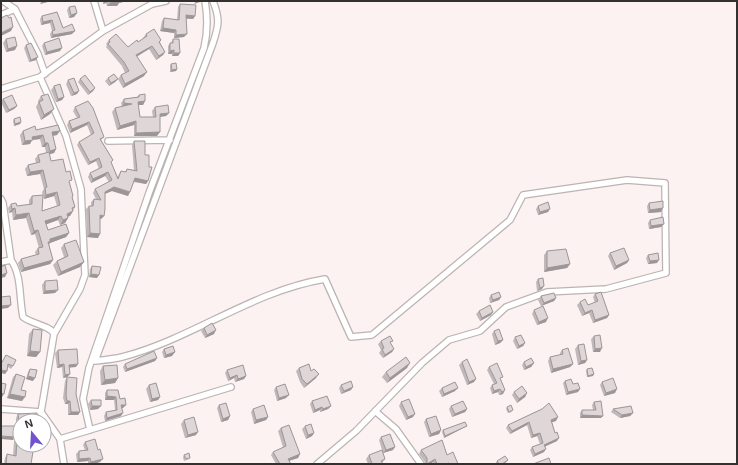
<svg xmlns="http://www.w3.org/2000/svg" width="738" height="465" font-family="Helvetica,sans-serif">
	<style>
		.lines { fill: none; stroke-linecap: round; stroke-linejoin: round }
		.street-casing { stroke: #bcb4b3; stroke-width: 8 }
		.street { stroke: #fff; stroke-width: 5.5 }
		.wall { fill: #c0b8ba }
		.shaded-wall { fill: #9c9697 }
		.building { fill: #dfd6d8; stroke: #9c9697 }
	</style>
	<rect width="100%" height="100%" fill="#fbf2f1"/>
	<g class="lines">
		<g class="street-casing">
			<path id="street" d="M3,1L15,9
				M94,1L103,31L152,4L166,1
				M213,1C220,19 219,25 213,43L95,361C104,360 114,359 122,357C192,339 252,291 325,279L351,337L372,335L510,220L523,195L627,180L665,183L666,273L606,289L547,292L506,307L480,331L449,340L422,363L356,431L317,464
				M1,15L15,9L38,54L45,74
				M1,89L40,77
				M108,141L170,140
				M1,199L3,203L11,260
				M1,262L11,260C22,276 19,298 23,317C30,323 51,326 54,334L41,412L60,439L64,464
				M54,334L80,289L85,275L81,189L66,136L40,77L103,31
				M1,409L41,412
				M375,411L396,429L421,464
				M90,430L83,399L89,368L149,193L204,48C208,31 208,18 205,1
				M60,439L231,387"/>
		</g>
		<use href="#street" class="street"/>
	</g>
	<path class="wall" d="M103,1H127L119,3L117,6H107L106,3L103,4Z
		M180,4L195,16L193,19H186L184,37L174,38V33L160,31L162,21L164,18L177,20L178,7Z
		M69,7L77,13L74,17L69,18L67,10Z
		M57,12L63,28L72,34L51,38L50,34L52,31L50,23L41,25L40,19L42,16Z
		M146,34L161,40L160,42L165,52L163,55L156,60L149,49L137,56L144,76L123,88L118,79L121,75L125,73L122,66L106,47L107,45L106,44L109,40L128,47L143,39V38Z
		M6,39L15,50L6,52L3,43Z
		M173,39L180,53L178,56H172V54H168V46L170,43H171Z
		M44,43L60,51L45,55L42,46Z
		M26,45L36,60L29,62L24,48Z
		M171,64L177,69L176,71L170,72V66Z
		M108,78L118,79L115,82L109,86L105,81Z
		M80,79L95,88L93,91L88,95L78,82Z
		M68,80L77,94L71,96L66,84Z
		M54,86L64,97L62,100L56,102L51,90Z
		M139,95L145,101L143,105H138L140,117H153L152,111L155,107L169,113L166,116L160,117L157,136H134V125L117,130L112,112L115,108L122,107L121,103L124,99L137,97Z
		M41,96L50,114L41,120L36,107L38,103V101Z
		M3,99L17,106L14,109L6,113L1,102Z
		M75,107L104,137L101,140L113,160L111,163L118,177L119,174L121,171L125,172L127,169L134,170L132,145L134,141L145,155L148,181L146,184L133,182L128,196L112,191L105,194L104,216L101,219H100L98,238L87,237L86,209L89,206H91V202L94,199H96L93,193L95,189L109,182L105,176L91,183L88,177L90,173L99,169L96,161L88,165L77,145L79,142L91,135L87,125L70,133L67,125L69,121L77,118L73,111Z
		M14,119L21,122L20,124L14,126L13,121Z
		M36,130L57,135L53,136L56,149L54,153L49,154L51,161L66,172L73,196L72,198L75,207L70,216H68V218L65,223L60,225L58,220L46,224L48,230L69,233L66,237L50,243L49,244L53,260L50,264L21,272L18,263L21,259L36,255L35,252L38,248H39L35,234L31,235L26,218L13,220L12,212L9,213L8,208L11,204L17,206L29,205V200L32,196L42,211L57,206L54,196L44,199L42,192L44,189L40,174L27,176L25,169L28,165L36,163L35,159L38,155L46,153L45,147H42L40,139L32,140L30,144L22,145L20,135L23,131Z
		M649,203L661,212L648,213L647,206Z
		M538,206L548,212L538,215L536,209Z
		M650,220L661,227L649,229L648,223Z
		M64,244L84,262L80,267L58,276L53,265L57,261L64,257L61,248Z
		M547,251L570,264L567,268L544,272V255Z
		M610,253L629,260L627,263L614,270L608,256Z
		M648,255L657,263L648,264L646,258Z
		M92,266L97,278L89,277L90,269Z
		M538,279L542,289L537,291L536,282Z
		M45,281L55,293L43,294L42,285Z
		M595,294L609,315L607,318L593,323L589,313L582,316L577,305L580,302L588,305L595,303L593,297Z
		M491,295L501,297L499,300L490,303L489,298Z
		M541,296L556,298L554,301L541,306L538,300Z
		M534,310L546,322L537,325L532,314Z
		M479,311L491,315L480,321L476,314Z
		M204,328L214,334L205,338L201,331Z
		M33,329L40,352L36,357L27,356L29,334Z
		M494,331L503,340L500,343L495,345L492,334Z
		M594,336L600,352H593L591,339Z
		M515,337L525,343L523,346L517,349L513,341Z
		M381,341L394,349L392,352L383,358L379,353L381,350L378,344Z
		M578,345L587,360L585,363L578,365L575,349Z
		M164,349L172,356L164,358L162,352Z
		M58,350L76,367H69L70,374L67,377L63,378L62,367L57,368L55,353Z
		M562,350L573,364L570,367L551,373L548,361L550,357L560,355V353Z
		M6,355L13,366L11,369L8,367L7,371L5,374L1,364Z
		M157,358L155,361L125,372L123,367L125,364Z
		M462,362L474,382L467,385L459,365Z
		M524,362L534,363L531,367L524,370L522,365Z
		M103,366L118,378L115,383L101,385L100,371Z
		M489,367L501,380L503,394L499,395L498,392L492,394L490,388L492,385L494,384L487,370Z
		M299,368L311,371L316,378L304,388L300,382L296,371Z
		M407,368L387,383L382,377L386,372Z
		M30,369L33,381L26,379L28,372Z
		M587,369L593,376L587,377L586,371Z
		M227,370L246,376L244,379L235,382L234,378L228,381L225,373Z
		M16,374L22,401L7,398L13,377Z
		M67,377L76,394L78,415H68V404H65L63,398L65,381Z
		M565,381L573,384L578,392L566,395L563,383Z
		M602,382L615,393L604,396L600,385Z
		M149,385L160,397L158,400L150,402L146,389Z
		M341,385L351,390L341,394L339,388Z
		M276,387L286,398L277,401L274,390Z
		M442,388L455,391L442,397L439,391Z
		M107,390L120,399L123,408H122L121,416L105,421L104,416L106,412L115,410L114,400H105V393Z
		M514,392L527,393L525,397L517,403L512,395Z
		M91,400L98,409L90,410L88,404Z
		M312,401L331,406L328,409L320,412V410L313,413L310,404Z
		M401,402L413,417L406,420L399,406Z
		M594,402L601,418H580V413L582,410H593L592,405Z
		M219,405L230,416L228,420L221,422L217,408Z
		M451,406L467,409L465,412L452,417L449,409Z
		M507,407L512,412L508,413L506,409Z
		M253,409L268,417L266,420L254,424L251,412Z
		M542,409L556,421L552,422L557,441L545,446L544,452L533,457L530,450L532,447L540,444L537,436L531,438L527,425L510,434L506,428L508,425Z
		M613,409L633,413L630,416L620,418L611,412Z
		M18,414L39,421H20L16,424V418Z
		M426,419L441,430L439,434L429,437L424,422Z
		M184,420L196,435L185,438L181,424Z
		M305,426L314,433L312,436L306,439L302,429Z
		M467,426L465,427L444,438L442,432L443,430Z
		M281,428L300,454L298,458L289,461L291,464H276L271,455L273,452L283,447L278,431Z
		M381,437L393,450L383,453L379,440Z
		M17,438L31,464H4L5,458L7,454L13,456L14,442Z
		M85,442L100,462L93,464H88V461L77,462L76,454L79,451L85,450L83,445Z
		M421,450L447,455L458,464H433V462L430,464H425V462L419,454Z
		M184,455L189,459L184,461L183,457Z
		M369,455L385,459L382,463L383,464H368L366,459Z
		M508,460L505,464H495L497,461Z"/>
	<path class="shaded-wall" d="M42,1H49L48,2L40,4Z
		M105,1H108L106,3L103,4Z
		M118,1H127L119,3L117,6H107L111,2Z
		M196,1H201L200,2L194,4Z
		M77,13L74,17L69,18L71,15Z
		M186,15L195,16L193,19L184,18Z
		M52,20L50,23L41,25L43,22Z
		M13,27L11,31L1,36V33Z
		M163,28L176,30L174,33L160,31Z
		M75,31L72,34L51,38L53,35Z
		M187,34L184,37L174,38L176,35Z
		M17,46L15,50L6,52L8,49Z
		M152,46L149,49L133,59L136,55Z
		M62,48L60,51L45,55L47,52Z
		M174,50L172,54H168L170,51Z
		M165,52L163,55L156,60L159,56Z
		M174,53H180L178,56H172Z
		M38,57L36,60L29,62L31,60Z
		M177,69L176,71L170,72L172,70Z
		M147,72L144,76L123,88L125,84Z
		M118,79L115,82L109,86L111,83Z
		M95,88L93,91L88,95L90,92Z
		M79,91L77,94L71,96L74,93Z
		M64,97L62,100L56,102L58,99Z
		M145,101L143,105H135L138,102Z
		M124,103L132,104L122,107Z
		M17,106L14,109L6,113L9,110Z
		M54,109L50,114L41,120L44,115Z
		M169,113L166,116L157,117L160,114Z
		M136,121L134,125L117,130L120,126Z
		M21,122L20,124L14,126L15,124Z
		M89,122L87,125L70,133L72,129Z
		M60,131L57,135L50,136L52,132Z
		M160,132L157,136H134L136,133Z
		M43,135L40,139L32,140L30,144L22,145L25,141L32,137Z
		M45,143H48L45,147H42Z
		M56,149L54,153L47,155L50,151Z
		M99,158L96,161L88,165L90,162Z
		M43,170L40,174L27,176L30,172Z
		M108,172L105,176L91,183L93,179Z
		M135,178L148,181L146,184L132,181Z
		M114,187L130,192L128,196L112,191L102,195L105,192Z
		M57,192L54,196L44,199L46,195Z
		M15,208L12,212L9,213L12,209Z
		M663,208L661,212L648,213L650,210Z
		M550,209L548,212L538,215L540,212Z
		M73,211L70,216L64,218L67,214Z
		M29,213L26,218L13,220L16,215Z
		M100,215L104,216L101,219L98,218Z
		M61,216L58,220L42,226L45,221Z
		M68,218L65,223L60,225L63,220Z
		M664,224L661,227L649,229L651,226Z
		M38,230L35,234L31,235L34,231Z
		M69,233L66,237L50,243L47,246L45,247L50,239Z
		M90,233L100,234L98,238L87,237Z
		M53,260L50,264L21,272L24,268Z
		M629,260L627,263L614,270L616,266Z
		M659,260L657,263L648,264L650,261Z
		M84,262L80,267L58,276L61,272Z
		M570,264L567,268L544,272L547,268Z
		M7,273L5,277L1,278V275Z
		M91,274L99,275L97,278L89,277Z
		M544,286L542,289L537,291L540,288Z
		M58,290L55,293L43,294L45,291Z
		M501,297L499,300L490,303L493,300Z
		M556,298L554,301L541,306L544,303Z
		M11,305L8,308L1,309V306Z
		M592,310L589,313L582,316L585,313Z
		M493,312L491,315L480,321L482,318Z
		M609,315L607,318L593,323L595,320Z
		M548,318L546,322L537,325L539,322Z
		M216,330L214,334L205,338L207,335Z
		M503,340L500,343L495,345L498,341Z
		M525,343L523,346L517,349L519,346Z
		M602,348L600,352H593L595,349Z
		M394,349L392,352L383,358L385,355Z
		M30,351L40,352L36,357L27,356Z
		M175,352L172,356L164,358L166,355Z
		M157,358L155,361L125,372L127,369Z
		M587,360L585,363L578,365L581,361Z
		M410,363L407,368L387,383L390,378Z
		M534,363L531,367L524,370L526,367Z
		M64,364L62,367L57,368L59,365Z
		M78,364L76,367L66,368L69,365Z
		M573,364L570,367L551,373L553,369Z
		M1,370L7,371L5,374L1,373Z
		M70,374L67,377L63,378L65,375Z
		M319,374L316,378L304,388L307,384Z
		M594,374L593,376L587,377L588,376Z
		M237,375L234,378L228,381L230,378Z
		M28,376L35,378L33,381L26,379Z
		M246,376L244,379L235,382L238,379Z
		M118,378L115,383L101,385L105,380Z
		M476,379L474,382L467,385L469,382Z
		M353,387L351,390L341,394L344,391Z
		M458,388L455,391L442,397L444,394Z
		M500,389L498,392L492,394L494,391Z
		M580,389L578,392L566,395L568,392Z
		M617,389L615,393L604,396L606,393Z
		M505,390L503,394L499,395L502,392Z
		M1,393L4,394L2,397H1Z
		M527,393L525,397L517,403L519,399Z
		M10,394L25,397L22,401L7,398Z
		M289,395L286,398L277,401L279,398Z
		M107,396L116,397L114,400H105Z
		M160,397L158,400L150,402L152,399Z
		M67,401H70L68,404H65Z
		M121,405H126L123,408L119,409Z
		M92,406H101L98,409L90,410Z
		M331,406L328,409L320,412L323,409Z
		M322,407L320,410L313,413L315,410Z
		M467,409L465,412L452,417L455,414Z
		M71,412H80L78,415H68Z
		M123,413L121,416L105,421L107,418Z
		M633,413L630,416L620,418L622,415Z
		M415,414L413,417L406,420L408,417Z
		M582,415L603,416L601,418H580Z
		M230,416L228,420L221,422L223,419Z
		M268,417L266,420L254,424L256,420Z
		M558,417L556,421L549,423L551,420Z
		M30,420L29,421H20V424H16L19,421Z
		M529,422L527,425L510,434L512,431Z
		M467,426L465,427L444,438L445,436Z
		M441,430L439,434L429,437L431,434Z
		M198,432L196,435L185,438L188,435Z
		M314,433L312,436L306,439L308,435Z
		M540,433L537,436L531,438L533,435Z
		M1,436L15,437L13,440L1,439Z
		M559,438L557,441L542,448L544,445Z
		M395,447L393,450L383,453L386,450Z
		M546,449L544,452L533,457L535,454Z
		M300,454L298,458L285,462L288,459Z
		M90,458L88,461L77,462L79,459Z
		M103,459L100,462L93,464H89L91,462Z
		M435,459L433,462L430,464H427Z"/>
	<path class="building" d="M180,4L196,5L195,16L186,15L187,34L176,35V30L163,28L164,18L179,20Z
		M75,6L77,13L71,15L69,7Z
		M57,12L63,28L72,24L75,31L53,35L52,31L55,30L52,20L43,22L42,16Z
		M7,15L9,18L11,17L13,27L1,33V18Z
		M154,29L161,40L159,42L165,52L159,56L152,46L136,55L147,72L125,84L121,75L129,71L124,62L108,44L110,42L109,40L116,34L128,47L137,40L138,42L147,36L146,34Z
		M15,37L17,46L8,49L6,39Z
		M59,38L62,48L47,52L44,43Z
		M173,39H179L180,53H174V50L170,51V43H173Z
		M31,43L38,57L31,60L26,45Z
		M176,63L177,69L172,70L171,64Z
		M114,74L118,79L111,83L108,78Z
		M85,75L95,88L90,92L80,79Z
		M74,78L79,91L74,93L68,80Z
		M60,84L64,97L58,99L54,86Z
		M48,94L54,109L44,115L39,102L43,100L41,96Z
		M145,94V101L138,102L140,117H156L155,107L168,105L169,113L160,114V132L136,133V121L120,126L115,108L132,104L124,103V99L139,97V95Z
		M12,95L17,106L9,110L3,99Z
		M88,101L93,108L104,137L100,139L113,160L111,162L118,179L121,171L126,172L127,169L137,171L134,141H145V155H149V167H152L148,181L135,178L130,192L114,187L105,192V209L104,216L100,215V234L90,233L89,206H93L94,199L101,200L95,189L112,180L108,172L93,179L90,173L102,167L99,158L90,162L79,142L94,133L89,122L72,129L69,121L80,117L75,107Z
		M20,117L21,122L15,124L14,119Z
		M58,125L60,131L52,132L56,149L50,151L48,143H45L43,135L32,137L33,140L25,141L23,131L35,126L36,130Z
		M49,152L51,161L63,159L66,172L70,171L72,180L69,181L73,196L72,197L75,207L72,208L73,211L67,214L68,218L63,220L61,216L45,221L48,230L66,224L69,233L50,239V242H48L53,260L24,268L21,259L39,254L38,248L43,247L38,230L34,231L29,213L16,215L15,208L12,209L11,204L16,203L17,206L32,204V196L43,195L42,211L60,205L57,192L46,195L45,188L47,187L43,170L30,172L28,165L40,162L38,155Z
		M663,201V208L650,210L649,203Z
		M548,202L550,209L540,212L538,206Z
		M663,217L664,224L651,226L650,220Z
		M76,240L84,262L61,272L57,261L68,256L64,244Z
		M624,248L629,260L616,266L610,253Z
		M566,249L570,264L547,268V251Z
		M658,253L659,260L650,261L648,255Z
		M5,265L7,273L1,275V267Z
		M92,266L101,267L99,275L91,274Z
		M543,278L544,286L540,288L538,279Z
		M57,280L58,290L45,291V281Z
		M499,292L501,297L493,300L491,295Z
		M601,292L609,315L595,320L592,310L585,313L580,302L585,299L588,305L598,301L595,294Z
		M554,293L556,298L544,303L541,296Z
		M10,296L11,305L1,306V297Z
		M490,305L493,312L482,318L479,311Z
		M543,306L548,318L539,322L534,310Z
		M212,323L216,330L207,335L204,328Z
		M33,329L42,330L40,352L30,351Z
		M499,329L503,340L498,341L494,331Z
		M521,335L525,343L519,346L515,337Z
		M600,335L602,348L595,349L594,336Z
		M390,336L393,341L390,342L394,349L385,355L382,349L384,348L381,341Z
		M584,344L587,360L581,361L578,345Z
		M173,346L175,352L166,355L164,349Z
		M568,348L573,364L553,369L550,357L563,354L562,350Z
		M77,349L78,364L69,365L70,374L65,375L64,364L59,365L58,350Z
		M154,351L157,358L127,369L125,364Z
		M6,355L16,360L13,366L8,364L7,371L1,370V364Z
		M406,357L410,363L390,378L386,372Z
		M531,358L534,363L526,367L524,362Z
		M467,359L476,379L469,382L462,362Z
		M497,363L503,377L500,378L505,390L502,392L500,389L494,391L492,385L497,383L489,367Z
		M309,364L311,371L314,369L319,374L307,384L302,379L299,368Z
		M117,365L118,378L105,380L103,366Z
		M243,365L246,376L238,379L237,375L230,378L227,370Z
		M592,368L594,374L588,376L587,369Z
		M30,369L37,370L35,378L28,376Z
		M16,374L25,377L21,390L26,391L25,397L10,394Z
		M67,377L77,378L76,394L80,412H71L70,401H67L66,395Z
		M613,378L617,389L606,393L602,382Z
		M571,379L573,384L578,383L580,389L568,392L565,381Z
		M351,381L353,387L344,391L341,385Z
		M455,382L458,388L444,394L442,388Z
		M1,383L6,384L4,394L1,393Z
		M156,383L160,397L152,399L149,385Z
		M285,384L289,395L279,398L276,387Z
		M522,386L527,393L519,399L514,392Z
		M107,390H118L120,399L125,398L126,405H121L123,413L107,418L106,412L117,410L116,397L107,396Z
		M327,396L331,406L323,409L322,407L315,410L312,401Z
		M409,399L415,414L408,417L401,402Z
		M91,400H101V406H92Z
		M463,401L467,409L455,414L451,406Z
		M601,401L603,416L582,415V410H596L594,402Z
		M226,403L230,416L223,419L219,405Z
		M549,403L558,417L551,420L555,433L557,432L559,438L544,445L546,449L535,454L532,447L543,443L540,433L533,435L529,422L512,431L508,425L542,409Z
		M264,405L268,417L256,420L253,409Z
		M511,405L513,410L509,412L507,407Z
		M631,406L633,413L622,415L613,409Z
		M37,413L39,421H31L30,420L19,421L18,414Z
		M436,416L441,430L431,434L426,419Z
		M194,417L198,432L188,435L184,420Z
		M465,422L467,426L445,436L443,430Z
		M311,424L314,433L308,435L305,426Z
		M289,425L300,454L288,459L291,464H280L273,452L286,446L281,428Z
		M1,426H15V437L1,436Z
		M390,434L395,447L386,450L381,437Z
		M17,438H20V445H34L31,464H6L7,454L16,456Z
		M95,439L98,450L100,449L103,459L91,462L90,458L79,459V451L88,450L85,442Z
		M442,440L447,455L453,452L458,464H450L449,463L446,464H437L435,459L427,464V458L421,450Z
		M382,450L385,459L381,461L383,464H372L369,455Z
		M189,453L190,458L186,459L184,455Z
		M505,456L508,460L502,464H499L497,461Z
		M549,458L551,464H533Z"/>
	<rect width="738" height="465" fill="none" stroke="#333030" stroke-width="4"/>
	<g transform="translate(32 433) rotate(342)"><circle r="19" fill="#ffffff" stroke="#adacac"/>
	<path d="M0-3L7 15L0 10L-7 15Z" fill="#7053cd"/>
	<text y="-6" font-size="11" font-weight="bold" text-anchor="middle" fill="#333030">N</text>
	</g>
</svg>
